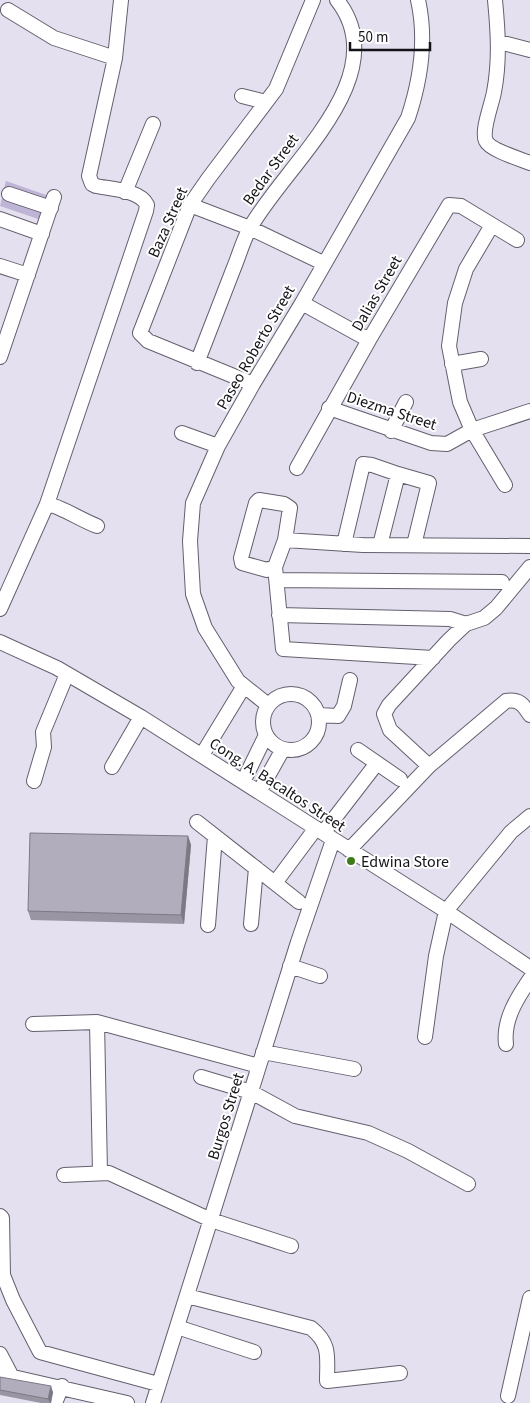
<svg xmlns="http://www.w3.org/2000/svg" width="530" height="1403" font-family="'Source Sans 3',sans-serif">
<rect width="100%" height="100%" fill="#e5e0f0"/>
<path fill="#beb4d5" d="M6,181L49,196L41,220L0,206Z"/>
<g fill="none" stroke-linecap="round" stroke-linejoin="round">
<g stroke="#645f6d" stroke-width="16">
<path id="minor" d="M495,0C498,31 500,61 494,92C492,104 481,131 486,141C490,150 520,159 530,163
M8,10L54,38L115,58
M499,42L530,50
M242,96L266,102
M125,192L153,124
M9,194L51,208
M190,205L250,228L323,263
M0,219L42,234
M492,225L466,269L455,303L449,346L460,402L472,430L505,485
M0,266L28,275
M302,303L369,340
M0,357L54,197
M197,363C209,332 221,301 233,270C239,256 243,240 250,228C285,165 397,76 337,0
M452,364L481,359
M253,384L148,341L140,333L190,205L208,179L276,89L313,0
M329,408L431,443L447,444L472,430L530,411
M391,431L406,402
M182,433L218,446
M297,468L369,340L449,205L461,206L517,240
M47,504C58,505 83,521 97,526
M285,540L363,545L530,546
M344,544L363,464L372,465L398,474
M380,545L398,474L429,483L414,545
M275,567L267,570L242,563L241,558L256,503L259,500L284,504L290,508L285,540L275,567L283,649L433,658
M277,580L502,582
M0,609L47,504L146,211L147,205C140,190 110,189 96,186L92,184L89,176L115,58L121,0
M279,615L450,619L466,624
M0,642L57,668L141,717L446,911L530,968
M263 722a28 28 0 1 1 56 0a28 28 0 1 1-56 0Z
M268,705L238,681L205,628L193,594L190,541L193,503L218,446L253,384L302,303L408,118C421,79 427,40 418,0
M318,715L338,716L344,706L350,680
M358,750L400,779
M202,755L244,686
M429,766L390,730L384,714L389,705L449,640L466,624L484,618L496,608L530,567
M112,767L141,717
M34,781L44,747L43,732L67,674
M243,782L266,735
M259,792L283,749
M197,822L299,902
M323,833L377,763
M349,850L429,766L506,701C519,699 523,704 530,715
M275,883L316,828
M251,924L256,868
M208,925L215,836
M290,966L320,976
M97,1022L100,1173
M33,1024L97,1022L259,1066
M425,1037L436,956L446,911L511,832L530,816
M506,1044C503,1020 517,998 530,979
M263,1052L354,1069
M201,1077L251,1092L295,1116L368,1133L408,1151L468,1184
M64,1175L109,1173L211,1220L291,1246
M0,1216L2,1218L3,1275L13,1300L40,1352L158,1384
M187,1296L311,1328C331,1344 327,1357 327,1381L400,1373
M177,1327L254,1352
M0,1354L11,1375
M0,1374L127,1403
M508,1396L530,1298
M55,1403L62,1386
M153,1403L298,942L333,840"/>
</g>
<use href="#minor" stroke="#fff" stroke-width="14"/>
</g>
<path fill="#9995a2" d="M188,836L191,845L184,924L31,920L28,911Z
M0,1377L53,1392L51,1403H41L0,1395Z"/>
<path fill="#7d7984" d="M188,836L191,845L184,924L181,915Z
M51,1386L53,1392L51,1403H50L48,1399Z"/>
<path fill="#b2adbc" stroke="#7d7984" d="M30,833L188,836L181,915L28,911Z
M0,1377L51,1386L48,1399L0,1390Z"/>
<circle fill="#3d7c19" stroke="#fff" stroke-width="2" cx="351" cy="861" r="5"/>
<g text-anchor="middle" stroke-width="4" stroke-linejoin="round" paint-order="stroke">
<g font-size="16" fill="#141318" stroke="#fff">
<text transform="translate(270 169) rotate(-54)" y="6">Bedar Street</text>
<text transform="translate(167 222) rotate(-66)" y="6">Baza Street</text>
<text transform="translate(376 293) rotate(-60)" y="6">Dalias Street</text>
<text transform="translate(255 347) rotate(-60)" y="6">Paseo Roberto Street</text>
<text transform="translate(392 410) rotate(18)" y="6">Diezma Street</text>
<text transform="translate(278 784) rotate(33)" y="6">Cong. A. Bacaltos Street</text>
<text transform="translate(225 1116) rotate(-73)" y="6">Burgos Street</text>
</g>
<g font-size="16" fill="#141318" stroke="#fff" text-anchor="start">
<text x="361" y="867">Edwina Store</text>
</g>
</g>
<path d="M350 42v8h80v-8" fill="none" stroke="#141318" stroke-width="2.5"/>
<text x="358" y="42" font-size="15" fill="#141318" stroke="#ffffff" stroke-width="4" paint-order="stroke">50 m</text>
</svg>
